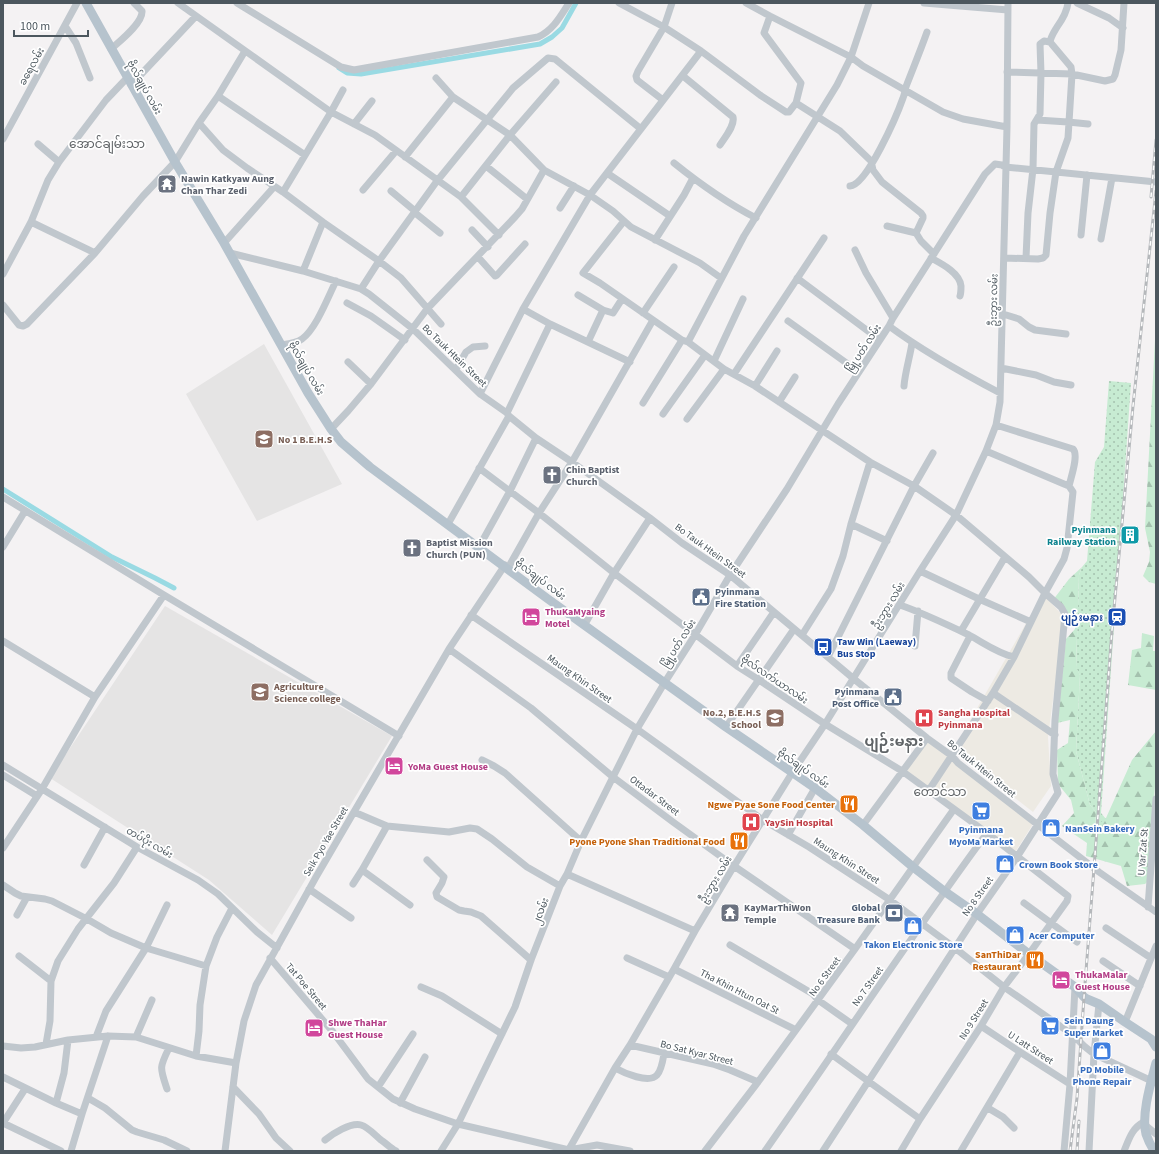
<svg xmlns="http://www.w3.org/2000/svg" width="1159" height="1154" font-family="'Source Sans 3','Noto Sans Myanmar',sans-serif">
<defs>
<pattern id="grass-dots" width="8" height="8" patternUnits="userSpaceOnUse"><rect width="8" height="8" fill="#c7ebd2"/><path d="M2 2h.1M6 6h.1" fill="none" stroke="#a4c1ae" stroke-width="1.8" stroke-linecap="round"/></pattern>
<pattern id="forest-firs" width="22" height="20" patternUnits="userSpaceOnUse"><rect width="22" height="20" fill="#c7ebd2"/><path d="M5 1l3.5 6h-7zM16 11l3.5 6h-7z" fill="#a4c1ae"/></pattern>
</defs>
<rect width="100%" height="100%" fill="#f4f2f3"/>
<path fill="#edeae3" d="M1043,594L1064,617L1048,737L1051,786L1033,812L953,750Z
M927,738L1033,824L1014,854L902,771Z"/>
<path fill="#e5e4e4" d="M264,344L342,484L257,521L186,394Z
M165,606L392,736L272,935L209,880L50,778Z"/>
<path fill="url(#grass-dots)" d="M1109,381L1131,383L1101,813L1106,819L1095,828L1096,812L1090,805L1076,751L1080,675L1076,668L1079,575L1082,567L1087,561L1095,462L1104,447Z"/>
<path fill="url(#forest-firs)" d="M1156,321V584L1149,582L1143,576L1149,562L1150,552L1145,528Z
M1082,567L1079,575L1076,667L1080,675L1076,751L1090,805L1096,812L1095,827L1106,818L1132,760L1156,731V783L1155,786L1148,881L1145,884L1127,886L1121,866L1086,856L1087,843L1062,826L1074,813L1071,800L1058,784L1057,750L1068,743L1070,720L1057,723L1066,639L1075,629V622L1064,617L1053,600L1069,579Z
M1142,633L1154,636L1153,651H1156V690L1128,685L1132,650L1141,648Z"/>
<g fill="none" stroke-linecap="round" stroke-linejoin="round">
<path stroke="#99dae3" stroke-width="5" d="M339,68L347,73L361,74L540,44L552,37L562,28L576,3
M3,489L112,557L155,578L174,588"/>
<path stroke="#c0c7cd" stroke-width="7" d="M178,3L331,112L343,90
M237,3L341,67L354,70L538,37C553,30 560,17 569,3
M619,3L664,27L701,51L760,95L786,112H789L796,103
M746,3L770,16L851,57L863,66L943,112L963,119L1007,127
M869,3L851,57L837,85L744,236L688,342L724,369L755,386L870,462L914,486L956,515L1029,577L1045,593L1014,657L993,693L929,790
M924,3L1008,10
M1068,3C1067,11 1062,20 1057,27C1054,32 1051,36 1050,42L1071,67L1072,74L1105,81L1113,79L1115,75L1121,50L1124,3
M1077,3L1109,18L1123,28
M770,16L764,33L801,83L796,103L840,131L871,161L873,170L882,182L921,213L923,216V218L916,233L921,241L934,254
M65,26L76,43L90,78
M111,49C120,41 143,23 142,11L134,3
M683,76L733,117C735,126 725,137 720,145
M436,78L453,97L510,135L544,170L590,195L613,211L631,227L700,263L721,278
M131,85L196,16
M218,96L245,51
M663,100L637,80L636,76L638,71L664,27L672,3
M1037,120L1068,122L1088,124
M199,123L223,150L247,168L283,192L323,222L379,261L401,278L441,324
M354,124L372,101
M3,139L77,3
M38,144L59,162
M405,157L453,97
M674,163C700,184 727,203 756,218
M486,166L527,199
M607,173L670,216
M850,186C867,185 897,115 903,98C905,94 905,88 907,84C914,66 921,49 927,32
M363,190L396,151
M391,191L415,211
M283,192L331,112L375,135L461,197L499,235
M461,197L510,135L556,82
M560,208L574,186
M414,212L440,233
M624,221L583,273L600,283L682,340L688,342
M31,222L95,253
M887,226L916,233
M472,230L488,247
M1081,235L1087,175
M1101,239L1112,178
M655,240L684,195L693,178
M224,243L274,187
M855,250L866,273L893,318
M230,253L303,271L361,289L369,294L413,329L480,394L507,413L509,416L536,438L572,462L650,518L682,543L730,575L854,679L927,738L952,756L958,763L1099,872L1156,912
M478,257L495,276L497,275L525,244
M931,258C942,264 960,273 961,286C961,290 961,293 960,296
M1004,258L1038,259L1043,258L1046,255L1050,213L1056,172L1068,138L1072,74L1007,72
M1026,258L1028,213L1033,169L1034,124L1040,114L1041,73L1040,44L1044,41L1050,42
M303,271L323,222
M3,274L31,222L48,180L59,162L106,100L127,78
M797,278L880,340
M361,289L379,261L437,181L513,88L548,58L555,59L641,129
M578,295L603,310L613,313L622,299
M347,303L371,316L405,340
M3,305L19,325L23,326L27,324L95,253L143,196L175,162L199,123L218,96L305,155
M523,309L550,324L630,362
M643,313L674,267
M1003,314L1019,319L1029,327L1035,330L1066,334
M788,321L859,372
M889,326C924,352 962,373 1000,393
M588,342L603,310
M281,345C288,344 297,343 302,339C316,329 328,297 336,281
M714,361L743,299
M348,362L371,384
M1001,368L1036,375L1054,382L1071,385
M456,369L466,352L473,347L485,346
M734,374L824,238
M755,386L777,351
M904,386C905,372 910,357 912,343
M480,394L494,366L523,309L590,195L701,51
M779,402L795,377
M643,403L682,340
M507,413L550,324
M663,414L705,355
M687,419L724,369
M996,425L1073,449C1079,455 1071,477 1069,486
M331,429L348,411L371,384L427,309L515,217L522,209L544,170
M479,468L539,513L614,573L737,666L759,680L825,724L902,771L987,833L1068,896L1067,901L1029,954L1004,987L981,1026L920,1119L901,1151
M3,497L164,595L399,736
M448,524L509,416
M851,524L887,541
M3,547L25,511
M479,547L510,491L536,438
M508,568L539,513L572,462L653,320
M920,571L979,599L1031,622
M900,605C923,613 946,624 969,635C984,643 997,653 1014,657
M471,615L637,729L763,820L809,847L890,900L955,948L1004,987L1073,1035L1084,1046L1094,1054L1156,1083
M585,624L614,573L650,518
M961,631L1005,557
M802,635L831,589L843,556L851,524L870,462
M970,636L951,673V678L972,692L988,701
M3,641L95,697
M915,646L918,611
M449,649L531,708L613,777L673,822L734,866L855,949
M828,657L914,486L933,453
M737,666L774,612
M993,693L1055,735
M726,727L794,629
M482,760L494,766L505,773L581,841
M3,765L137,847L198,880L218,894L257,932L277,948
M3,775L37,796
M354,812L387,826L449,832L470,828L477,829L492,839L527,867L560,886
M863,825L927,738
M387,826L362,870L410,905
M788,835L815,788
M3,848L42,789L95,697L164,595
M427,860L444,877L442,883L436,893L437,897L459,910L464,911L471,912L481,916L531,960
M84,865L105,827
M567,874L695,931
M353,884L362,870
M3,885L15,893L21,896L45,899L52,901L87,919L111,933L146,948L167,905
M309,889L351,918
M1024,903L1077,942
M1148,907L1156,799
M17,915L27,897
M1106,928L1151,958
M730,945L813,994L818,1000L852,1024
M19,956L51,981
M270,958L333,1032L368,1079L393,1099L415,1109L458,1124L569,1150L597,1145L630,1151
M627,958L669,977
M1103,961L1140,986
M674,969L796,1030
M421,987L442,996L502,1034
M1125,1022L1156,946
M981,1026L1020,1052L1070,1084
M96,1037L106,1011L146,948L206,966
M136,1037L152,1000
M46,1044L50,1021L51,981L58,961L78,929L114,883L137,847
M630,1045L713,1064L730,1070L758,1082
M3,1046L21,1048L35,1047L68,1040L108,1036L136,1037L196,1056L236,1063
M831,1054L920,1119
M196,1056L199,1031L200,1005L206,966L217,937L232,908
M615,1068C624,1073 649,1084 657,1075C661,1071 663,1060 664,1054
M3,1077L56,1103L82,1114L71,1151
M233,1087L259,1114L276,1138L290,1151
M378,1087L413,1034
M25,1089L3,1123L61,1151
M167,1089C160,1068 159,1068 169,1048
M88,1098L105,1108L132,1130L137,1132L164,1140L187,1151
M56,1103L64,1073L68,1040
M400,1103L425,1057
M988,1108L1003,1117L1014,1128
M82,1114L108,1036
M1145,1125L1156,1134
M325,1140C332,1134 351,1122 361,1125C368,1127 375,1135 381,1140C386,1143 390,1148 396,1151
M225,1151L236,1063L244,1021L256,985L316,877L449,649L505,565
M441,1151L458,1124L515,1007L531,960L560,886L567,874L581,841L637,729L665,682L695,635L730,575L787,489L838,404L889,326L893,318L985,174L995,164L1002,165L1005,167L1156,182
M568,1151L615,1068L630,1045L674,969L695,931L734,866L792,773L825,724L920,571L956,515L986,451L996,425L1000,402L1007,127L1008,3
M705,1151L758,1082L855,949L954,809
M765,1151C839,1046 910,937 987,833
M823,1151L977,914L1017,857L1058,793L1053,774L1055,720L1065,614L1061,607L1045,593L1064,559L1067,548L1073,492L1069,486L1064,484L986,451
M961,1151L1020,1052
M1064,1151L1070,1084L1075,987
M1089,1151L1094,1054L1099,1004
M1124,1151C1129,1139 1132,1128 1144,1122"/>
<path stroke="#b6c3cd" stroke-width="9" d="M86,3L175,162L224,243L308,393L331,429L341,442L370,467L548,599L726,727L815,788L863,825L913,867L944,891L977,914L1029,954L1075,987L1084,997L1087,999L1099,1004L1125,1022L1151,1039L1156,1047
M1154,1151C1151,1146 1148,1140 1146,1134C1141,1115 1151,1082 1156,1063"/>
<g stroke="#b5b8bb" stroke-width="3">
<path id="rail" d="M1151,197L1156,140
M1070,1151L1077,1098L1084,997L1094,868L1112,630L1133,406L1156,191
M1077,1151L1079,1121"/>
</g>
<use href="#rail" stroke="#fff" stroke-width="1.5" stroke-dasharray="4.5" stroke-linecap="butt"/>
</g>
<defs>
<g id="temple-square" transform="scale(1)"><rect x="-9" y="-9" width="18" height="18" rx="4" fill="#6b7280" stroke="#fff"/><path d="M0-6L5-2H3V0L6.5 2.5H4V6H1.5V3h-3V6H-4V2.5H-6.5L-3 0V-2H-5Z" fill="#fff"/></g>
<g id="school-square" transform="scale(1)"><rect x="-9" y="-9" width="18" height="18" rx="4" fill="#8d6e63" stroke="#fff"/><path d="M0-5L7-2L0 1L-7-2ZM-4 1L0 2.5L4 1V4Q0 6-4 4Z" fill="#fff"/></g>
<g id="church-square" transform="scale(1)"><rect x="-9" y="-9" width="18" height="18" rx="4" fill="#6b7280" stroke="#fff"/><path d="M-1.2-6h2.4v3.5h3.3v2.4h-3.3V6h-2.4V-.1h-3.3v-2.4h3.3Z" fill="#fff"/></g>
<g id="building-square" transform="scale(1)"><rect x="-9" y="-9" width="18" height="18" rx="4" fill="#0f9aa8" stroke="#fff"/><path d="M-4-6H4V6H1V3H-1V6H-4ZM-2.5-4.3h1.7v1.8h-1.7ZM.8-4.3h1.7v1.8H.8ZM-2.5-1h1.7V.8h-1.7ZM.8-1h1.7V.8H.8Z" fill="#fff"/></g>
<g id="civic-square" transform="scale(1)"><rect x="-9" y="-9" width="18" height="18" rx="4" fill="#5c6f8a" stroke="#fff"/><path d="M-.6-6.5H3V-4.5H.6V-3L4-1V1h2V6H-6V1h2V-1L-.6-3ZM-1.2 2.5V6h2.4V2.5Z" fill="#fff"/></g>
<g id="hotel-square" transform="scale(1)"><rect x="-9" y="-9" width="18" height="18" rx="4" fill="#d1479c" stroke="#fff"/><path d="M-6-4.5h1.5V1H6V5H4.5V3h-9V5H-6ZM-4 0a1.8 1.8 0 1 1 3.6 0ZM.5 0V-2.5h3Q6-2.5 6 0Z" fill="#fff"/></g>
<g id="station-square" transform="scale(1)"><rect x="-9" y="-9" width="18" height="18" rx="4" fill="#1a4fb4" stroke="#fff"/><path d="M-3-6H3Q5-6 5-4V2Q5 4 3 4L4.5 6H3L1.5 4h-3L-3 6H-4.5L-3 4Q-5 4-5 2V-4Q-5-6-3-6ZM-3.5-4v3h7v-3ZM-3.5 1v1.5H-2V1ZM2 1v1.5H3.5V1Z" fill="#fff"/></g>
<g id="bus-square" transform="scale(1)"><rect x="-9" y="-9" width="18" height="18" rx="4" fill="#1a4fb4" stroke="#fff"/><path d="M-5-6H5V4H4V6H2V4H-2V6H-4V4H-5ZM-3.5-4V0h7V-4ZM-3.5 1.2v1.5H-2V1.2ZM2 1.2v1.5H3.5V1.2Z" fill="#fff"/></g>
<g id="university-square" transform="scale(1)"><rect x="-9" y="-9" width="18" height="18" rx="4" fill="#8d6e63" stroke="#fff"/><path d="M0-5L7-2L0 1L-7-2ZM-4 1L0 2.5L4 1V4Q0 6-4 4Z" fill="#fff"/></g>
<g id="hospital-square" transform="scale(1)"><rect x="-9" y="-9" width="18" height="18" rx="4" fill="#e0444e" stroke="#fff"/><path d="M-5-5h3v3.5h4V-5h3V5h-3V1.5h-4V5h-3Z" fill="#fff"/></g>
<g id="restaurant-square" transform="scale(1)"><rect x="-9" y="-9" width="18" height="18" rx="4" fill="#e8710a" stroke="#fff"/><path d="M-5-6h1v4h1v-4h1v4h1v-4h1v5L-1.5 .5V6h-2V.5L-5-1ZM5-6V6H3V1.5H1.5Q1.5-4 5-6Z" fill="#fff"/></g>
<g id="supermarket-square" transform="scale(1)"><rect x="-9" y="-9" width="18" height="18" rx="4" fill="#3f7fe0" stroke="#fff"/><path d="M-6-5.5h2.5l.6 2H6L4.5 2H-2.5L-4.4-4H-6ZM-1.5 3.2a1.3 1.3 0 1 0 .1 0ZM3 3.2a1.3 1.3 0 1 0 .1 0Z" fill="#fff"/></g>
<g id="shop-square" transform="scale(1)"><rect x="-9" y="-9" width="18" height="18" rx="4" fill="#3f7fe0" stroke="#fff"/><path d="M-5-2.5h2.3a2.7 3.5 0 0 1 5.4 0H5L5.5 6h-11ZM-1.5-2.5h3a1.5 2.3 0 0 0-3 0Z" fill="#fff"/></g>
<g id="bank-square" transform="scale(1)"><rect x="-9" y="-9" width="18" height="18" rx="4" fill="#5c6f8a" stroke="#fff"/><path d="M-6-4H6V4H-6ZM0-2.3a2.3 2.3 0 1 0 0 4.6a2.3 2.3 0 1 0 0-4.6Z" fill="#fff"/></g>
</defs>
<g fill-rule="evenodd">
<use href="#temple-square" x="167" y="184"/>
<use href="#school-square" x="264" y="439"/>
<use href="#church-square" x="552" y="475"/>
<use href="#building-square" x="1130" y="535"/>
<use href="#church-square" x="412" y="548"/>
<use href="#civic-square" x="701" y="597"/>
<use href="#hotel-square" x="531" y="617"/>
<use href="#station-square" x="1117" y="617"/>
<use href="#bus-square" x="823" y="647"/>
<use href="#university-square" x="260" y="692"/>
<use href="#civic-square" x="893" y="697"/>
<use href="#school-square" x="775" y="718"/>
<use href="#hospital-square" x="924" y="718"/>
<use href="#hotel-square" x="394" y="766"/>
<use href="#restaurant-square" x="849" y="804"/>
<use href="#supermarket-square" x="981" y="811"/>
<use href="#hospital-square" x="751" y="822"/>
<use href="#shop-square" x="1051" y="828"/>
<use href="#restaurant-square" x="739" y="841"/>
<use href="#shop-square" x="1005" y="864"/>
<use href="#temple-square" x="730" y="913"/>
<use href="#bank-square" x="894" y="913"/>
<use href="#shop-square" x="913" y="926"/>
<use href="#shop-square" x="1015" y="935"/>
<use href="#restaurant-square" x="1035" y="960"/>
<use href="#hotel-square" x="1061" y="980"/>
<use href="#supermarket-square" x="1050" y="1026"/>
<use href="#hotel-square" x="314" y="1028"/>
<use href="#shop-square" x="1102" y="1051"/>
</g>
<g text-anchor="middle" stroke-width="3.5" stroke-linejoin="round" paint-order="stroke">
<g font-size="10" fill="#4c575e" stroke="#fff">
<text transform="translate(31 66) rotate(-61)" y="4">ခရေလမ်း</text>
<text transform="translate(145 87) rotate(61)" y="4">ဗိုလ်ချုပ် လမ်း</text>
<text transform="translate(993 300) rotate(-89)" y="4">ဦးဘွား လမ်း</text>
<text transform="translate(863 348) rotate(-57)" y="4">မြို့ပတ် လမ်း</text>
<text transform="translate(455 355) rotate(44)" y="4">Bo Tauk Htein Street</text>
<text transform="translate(307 368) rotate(60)" y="4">ဗိုလ်ချုပ် လမ်း</text>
<text transform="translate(711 550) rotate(36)" y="4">Bo Tauk Htein Street</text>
<text transform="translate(541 579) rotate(37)" y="4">ဗိုလ်ချုပ် လမ်း</text>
<text transform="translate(888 605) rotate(-59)" y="4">ဦးဘွား လမ်း</text>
<text transform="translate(678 643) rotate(-58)" y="4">မြို့ပတ် လမ်း</text>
<text transform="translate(580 678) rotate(35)" y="4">Maung Khin Street</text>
<text transform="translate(775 679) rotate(34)" y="4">ဗိုလ်လက်ယာလမ်း</text>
<text transform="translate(804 768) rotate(35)" y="4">ဗိုလ်ချုပ် လမ်း</text>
<text transform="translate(982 768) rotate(39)" y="4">Bo Tauk Htein Street</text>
<text transform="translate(655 795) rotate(37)" y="4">Ottadar Street</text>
<text transform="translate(325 841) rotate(-60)" y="4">Seik Pyo Yae Street</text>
<text transform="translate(150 842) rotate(30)" y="4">တပ်ပိုး လမ်း</text>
<text transform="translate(1142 852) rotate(-86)" y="4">U Yar Zat St</text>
<text transform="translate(847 860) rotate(33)" y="4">Maung Khin Street</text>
<text transform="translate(715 879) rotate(-59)" y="4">ဦးဘွား လမ်း</text>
<text transform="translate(977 896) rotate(-55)" y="4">No 8 Street</text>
<text transform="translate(540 911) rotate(-69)" y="4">၂လမ်း</text>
<text transform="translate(824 976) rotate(-54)" y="4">No 6 Street</text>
<text transform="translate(307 986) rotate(50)" y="4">Tat Poe Street</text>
<text transform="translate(867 986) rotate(-55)" y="4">No 7 Street</text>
<text transform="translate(740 991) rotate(27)" y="4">Tha Khin Htun Oat St</text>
<text transform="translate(973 1019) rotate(-58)" y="4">No 9 Street</text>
<text transform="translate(1031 1047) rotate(33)" y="4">U Latt Street</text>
<text transform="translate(697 1052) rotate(14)" y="4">Bo Sat Kyar Street</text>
</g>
<g font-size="10" font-weight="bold" fill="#5b616d" stroke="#fff" text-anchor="start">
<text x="181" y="182">Nawin Katkyaw Aung<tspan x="181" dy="12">Chan Thar Zedi</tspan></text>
<text x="566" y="473">Chin Baptist<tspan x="566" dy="12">Church</tspan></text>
<text x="426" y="546">Baptist Mission<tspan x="426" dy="12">Church (PUN)</tspan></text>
<text x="744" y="911">KayMarThiWon<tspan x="744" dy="12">Temple</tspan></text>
</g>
<g font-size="10" font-weight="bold" fill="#785e54" stroke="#fff" text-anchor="start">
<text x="278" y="443">No 1 B.E.H.S</text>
<text x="274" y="690">Agriculture<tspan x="274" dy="12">Science college</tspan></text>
<text x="761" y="716" text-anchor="end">No.2, B.E.H.S<tspan x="761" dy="12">School</tspan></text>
</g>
<g font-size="10" font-weight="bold" fill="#0d838f" stroke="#fff" text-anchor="end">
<text x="1116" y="533">Pyinmana<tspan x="1116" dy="12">Railway Station</tspan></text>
</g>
<g font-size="10" font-weight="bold" fill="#4e5e75" stroke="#fff" text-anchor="end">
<text x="715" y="595" text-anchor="start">Pyinmana<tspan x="715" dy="12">Fire Station</tspan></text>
<text x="879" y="695">Pyinmana<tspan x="879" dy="12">Post Office</tspan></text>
<text x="880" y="911">Global<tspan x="880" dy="12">Treasure Bank</tspan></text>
</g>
<g font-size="10" font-weight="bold" fill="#b23c85" stroke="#fff" text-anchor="start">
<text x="545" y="615">ThuKaMyaing<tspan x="545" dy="12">Motel</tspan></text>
<text x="408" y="770">YoMa Guest House</text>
<text x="1075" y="978">ThukaMalar<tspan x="1075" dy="12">Guest House</tspan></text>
<text x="328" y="1026">Shwe ThaHar<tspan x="328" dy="12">Guest House</tspan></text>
</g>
<g font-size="10" font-weight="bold" fill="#164399" stroke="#fff" text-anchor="end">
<text x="1103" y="621">ပျဉ်းမနား</text>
<text x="837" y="645" text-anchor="start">Taw Win (Laeway)<tspan x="837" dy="12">Bus Stop</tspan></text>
</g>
<g font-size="10" font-weight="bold" fill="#be3a42" stroke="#fff" text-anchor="start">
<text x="938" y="716">Sangha Hospital<tspan x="938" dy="12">Pyinmana</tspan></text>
<text x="765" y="826">YaySin Hospital</text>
</g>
<g font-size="10" font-weight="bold" fill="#c56008" stroke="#fff" text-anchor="end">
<text x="835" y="808">Ngwe Pyae Sone Food Center</text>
<text x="725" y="845">Pyone Pyone Shan Traditional Food</text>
<text x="1021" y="958">SanThiDar<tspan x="1021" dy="12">Restaurant</tspan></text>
</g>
<g font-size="10" font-weight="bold" fill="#366cbe" stroke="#fff" text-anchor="start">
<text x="1065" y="832">NanSein Bakery</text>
<text x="981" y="833" text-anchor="middle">Pyinmana<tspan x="981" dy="12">MyoMa Market</tspan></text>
<text x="1019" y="868">Crown Book Store</text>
<text x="1029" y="939">Acer Computer</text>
<text x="913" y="948" text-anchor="middle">Takon Electronic Store</text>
<text x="1064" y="1024">Sein Daung<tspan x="1064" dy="12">Super Market</tspan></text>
<text x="1102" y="1073" text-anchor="middle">PD Mobile<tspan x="1102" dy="12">Phone Repair</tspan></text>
</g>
<g font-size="12" fill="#5f6366" stroke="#fff">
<text x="107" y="148">အောင်ချမ်းသာ</text>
<text x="940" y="796">တောင်သာ</text>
</g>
<g font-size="14" font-weight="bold" fill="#5f6366" stroke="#fff">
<text x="894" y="746">ပျဉ်းမနား</text>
</g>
</g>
<rect width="1159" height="1154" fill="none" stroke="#4c575e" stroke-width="8"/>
<path d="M14 30v6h74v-6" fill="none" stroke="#4c575e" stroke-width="2"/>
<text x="20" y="30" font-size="12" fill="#4c575e" stroke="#ffffff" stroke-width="3" paint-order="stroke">100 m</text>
</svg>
